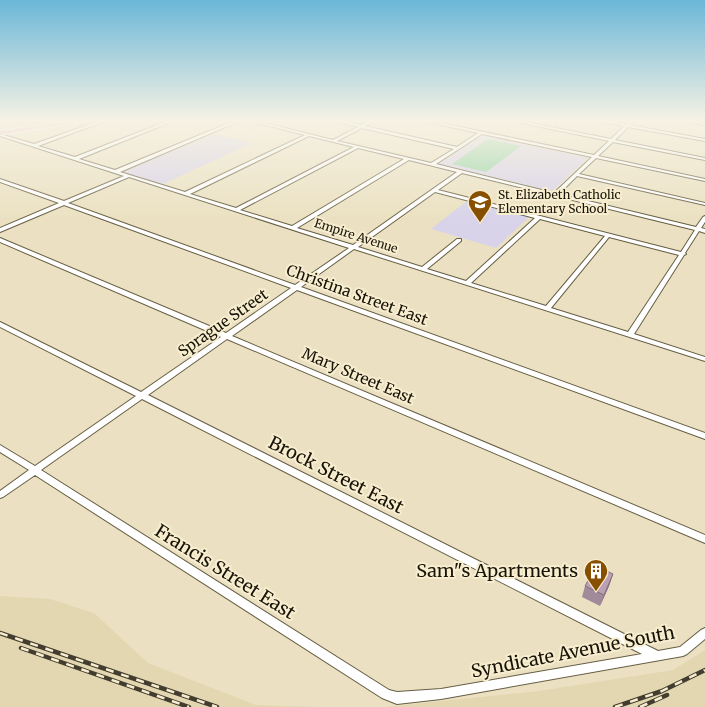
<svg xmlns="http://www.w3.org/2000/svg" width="705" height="707" font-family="Merriweather,serif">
<rect width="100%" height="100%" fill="#ebe1c2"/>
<path fill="#e3d7b1" d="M0,596L50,599L94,613L148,663L256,705L322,707H0Z
M705,650V707H384L539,691L673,670Z"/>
<path fill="#d8d3e9" d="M214,134L252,143L163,184L123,172Z
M482,135L588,158L552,191L439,164Z
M467,201L529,217L496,248L431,229Z"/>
<path fill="#95d4a7" d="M488,139L521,146L486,172L452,164Z"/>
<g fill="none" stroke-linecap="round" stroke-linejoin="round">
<g stroke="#665d43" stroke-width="2">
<path id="minor" d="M102,120H108L38,146L75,157L170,120H176L79,159L115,170L236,120H242L120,172L185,192L305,135L245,120H253L333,140L358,127L332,120H340L361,125L371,120H376L365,126L457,147L478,133L419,120H427L594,155L609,141L507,120H516L611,139L624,126L594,120H603L626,124L631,120H635L630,125L705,139V141L628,127L615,140L705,158V160L613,142L598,156L705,179V181L596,158L579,174L705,203V205L577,176L559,194L696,227L703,217L705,216V222L701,228L705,229V233L699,231L685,253L686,254L684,255L634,334L705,357V361L354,249L301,287L705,433V439L297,290L232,336L705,535V543L227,339L148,395L658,651L680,647L701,630L705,628V639L687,654L683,656L441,699L397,704L382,698L35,475L3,497L0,498V491L29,470L0,452V445L35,466L136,396L0,327V322L141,392L221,337L0,242V238L226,333L291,288L64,205L0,232V228L59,203L0,182V179L64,201L124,176L0,136V134L34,144ZM362,128L454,149L431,163L337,141ZM482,134L592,157L554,193L436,164ZM309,136L354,147L236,208L190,194ZM358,148L404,159L292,226L240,210ZM409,160L457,172L353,245L297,228ZM462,173L695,230L681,252L438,190ZM129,177L349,248L295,285L68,203ZM435,192L535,218L466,281L427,269L461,241V239H457L422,267L358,247ZM540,219L605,236L546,306L471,283ZM609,237L679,255L628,332L551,308ZM142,399L642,654L441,689L397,692L389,690L41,470Z
M682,120H691L705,123V125Z"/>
</g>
<g stroke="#fff" stroke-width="2">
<path id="major" d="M78,120H91L0,135V131Z"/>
</g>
<use href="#minor" fill="#fff" fill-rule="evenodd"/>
<use href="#major" fill="#f1b5c7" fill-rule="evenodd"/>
<g stroke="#423d2e" stroke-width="4.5">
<path id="rail" d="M0,633L217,707
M21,648L189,707
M615,707L662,691L705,670
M640,707L667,695"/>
</g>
<use href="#rail" stroke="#f8eecf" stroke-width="2.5" stroke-dasharray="8" stroke-linecap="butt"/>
</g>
<path fill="#a18a9a" d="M613,574L609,586L600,606L582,597L585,586Z"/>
<path fill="#83707d" d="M613,574L609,586L600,606L604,595Z"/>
<path fill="#bba0b3" stroke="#83707d" d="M596,566L613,574L604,595L585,586Z"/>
<linearGradient id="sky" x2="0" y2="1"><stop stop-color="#6bb7d8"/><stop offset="0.55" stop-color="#f6f2e4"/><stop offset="1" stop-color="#f6f2e4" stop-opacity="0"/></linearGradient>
<rect width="705" height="219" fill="url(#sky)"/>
<defs>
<g id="school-pin" transform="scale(1.25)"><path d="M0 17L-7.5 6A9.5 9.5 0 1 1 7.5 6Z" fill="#875000" stroke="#f8eecf"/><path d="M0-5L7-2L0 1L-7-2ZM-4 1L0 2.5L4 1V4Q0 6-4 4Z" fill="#fff"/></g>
<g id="building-pin" transform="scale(1.25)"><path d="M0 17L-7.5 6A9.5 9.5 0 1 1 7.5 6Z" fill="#875000" stroke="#f8eecf"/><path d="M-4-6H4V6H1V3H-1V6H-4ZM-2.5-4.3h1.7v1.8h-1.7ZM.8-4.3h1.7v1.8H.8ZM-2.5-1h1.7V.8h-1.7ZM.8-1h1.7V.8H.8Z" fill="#fff"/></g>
</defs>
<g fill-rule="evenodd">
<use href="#school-pin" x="480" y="202"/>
<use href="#building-pin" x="596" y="571"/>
</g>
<g text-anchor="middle" stroke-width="4" stroke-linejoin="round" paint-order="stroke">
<g font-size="12" fill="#171308" stroke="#f8eecf" text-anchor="start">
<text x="498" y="199">St. Elizabeth Catholic<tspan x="498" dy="14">Elementary School</tspan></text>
</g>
<g font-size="12" fill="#171308" stroke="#f8eecf">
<text transform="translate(356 236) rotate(18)" y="4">Empire Avenue</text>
</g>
<g font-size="15" fill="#171308" stroke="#f8eecf">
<text transform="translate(357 295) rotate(20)" y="5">Christina Street East</text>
<text transform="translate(223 323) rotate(-35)" y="5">Sprague Street</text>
<text transform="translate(358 376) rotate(23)" y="5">Mary Street East</text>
</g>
<g font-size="18" fill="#171308" stroke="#f8eecf">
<text transform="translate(336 475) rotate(27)" y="6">Brock Street East</text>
<text transform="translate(225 572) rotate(32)" y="6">Francis Street East</text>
<text transform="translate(573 652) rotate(-11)" y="6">Syndicate Avenue South</text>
</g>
<g font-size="18" fill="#171308" stroke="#f8eecf" text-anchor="end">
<text x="578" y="577">Sam"s Apartments</text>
</g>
</g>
</svg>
